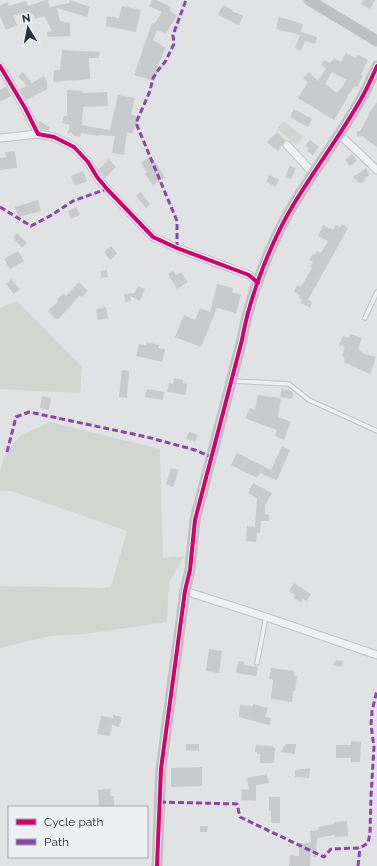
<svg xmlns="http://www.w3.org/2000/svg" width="377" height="866" font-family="Raleway,sans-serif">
<rect width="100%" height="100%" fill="#e0e2e4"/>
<path fill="#d1d7d0" d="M284,121L303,137L296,145L277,129Z
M17,301L82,367L80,393L0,389V308Z
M50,422L160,449L163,558L185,556L169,582L167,622L85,634L50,636L0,648V586L101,588L111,587L127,531L11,491H0V471L4,456L20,436Z"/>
<path fill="#c8cacc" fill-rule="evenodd" d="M46,0H48L50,7L69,3L70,0L90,7L87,17L57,8L60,21L70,23V36L48,37L47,32L52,31L44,16L35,19L34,14L13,15L17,25L6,30L0,16V6L7,2L9,6L26,1L28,6Z
M152,0H156L171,7L170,11L177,16L166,33L157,30L153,40L166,48L162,56L156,72H157L155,81L134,75L152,23L154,24L162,12L149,6Z
M364,0H375L370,9L361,4Z
M223,5L233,10L232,11L243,16L239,25L218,15Z
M122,6L141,10L136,32L106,26L107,16L119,18Z
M279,17L303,24L300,35L276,29Z
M301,32L317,37L315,44L305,41L301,51L295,48Z
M62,50L100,52L99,58H89L90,79L53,82L54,70H60Z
M346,53L356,58L358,55L368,60L361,74L363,76L357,87L355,86L347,96L348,97L334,120L298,98L308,82L303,78L309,72L318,81L326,68L321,65L324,60L330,63L334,58L341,62ZM332,72L347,80L337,93L325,84Z
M23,72L32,83L44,76L47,82V89L26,100L20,89L27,86L18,76Z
M6,86L11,96L0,102V90Z
M67,90L83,91V93L107,92L108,106L83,107L82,125L109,130V133L118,95L135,98L131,114L139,117L132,134L127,132L124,155L112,153L115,136L99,135V136L81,133L80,137L74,136L71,132L67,134L70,125L62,123L64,116H67Z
M377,102V147L362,136L357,137V132L360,131L369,115L368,114Z
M294,109L312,119L308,127L290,117Z
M40,121L50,128L48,131L41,129L38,123Z
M277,132L285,140L278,151L267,142Z
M310,140L319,147L313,155L307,151L309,149L305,146Z
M15,151L17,168L0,170V158L6,157L5,152Z
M352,154L357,161L350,166L345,160Z
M151,156L165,177L153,185L145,174L147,172L141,163Z
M109,159L116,167L105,178L98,170Z
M290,165L296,168L291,179L285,177Z
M366,168L370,175L364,179L365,180L361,183H359L353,177Z
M83,171L87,181L75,186L71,176Z
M270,175L279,180L275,187L266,181Z
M141,192L150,204L146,208L136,196Z
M38,200L41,211L18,217L15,207Z
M76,207L80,215L71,219L68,211Z
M342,224L348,228L308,300L312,302L310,308L301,303L302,300L299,298L300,295L294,292L297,285L301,287L312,268L310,267L313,262L309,260L313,254L315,255L317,251L321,253L328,241L318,236L323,225L333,230L336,225L340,227Z
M17,233L27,243L22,248L13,238Z
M111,246L117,254L110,260L104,252Z
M18,251L24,261L10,269L4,259Z
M107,270L108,277L102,278L100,271Z
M173,271L176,275L181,272L188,282L177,289L168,274Z
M11,279L20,289L14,294L6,284Z
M79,282L88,291L82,297L80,295L65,312L58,319H55L48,311L58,301L57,300L63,293L66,296Z
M217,284L233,288L232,292L241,295L236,313L217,308L201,347L175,337L184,315L195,320L200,308L210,312Z
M138,286L145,289L140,301L130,296L131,301L125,302L124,294L135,293Z
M106,307L108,318L98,320L96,309Z
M350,334L362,338L358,349L364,354L376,357L370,374L344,362L345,360L342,355L345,347L339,345L343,336L349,338Z
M146,342L159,345L158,348L165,349L162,362L136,356L139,344L146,345Z
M122,370L129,371L127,398L119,397Z
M174,378L183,380L182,383L187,384L186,395L167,392L169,383L173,384Z
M282,388L293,392L292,399L280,397Z
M147,389L164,392L163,400L145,397Z
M258,395L281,398L278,417L291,422L284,440L275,436L277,430L245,418L250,408L255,410Z
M42,396L51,398L49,410L40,408Z
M189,432L198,435L195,442L186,439Z
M282,446L290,450L277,480L260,473L257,478L231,465L237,453L271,470Z
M171,468L179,470L173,487L166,484Z
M253,483L272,493L265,505V514L269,515V521H261L260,533H257L256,542L246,541L247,526L255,527L257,498L248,493Z
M294,583L311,594L307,601L303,599L301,603L293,597L295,595L289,591Z
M209,649L222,651L219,673L206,671Z
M336,660L343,661L341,667L332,665Z
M238,661L244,662V665L258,667L256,676L236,673Z
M271,668L294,671V676H297L295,691H293L292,702L271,699L273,680L269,679Z
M253,704L268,708L265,717L271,718L269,725L239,717L240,705L253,706Z
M113,715L122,717L119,727L112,725L110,736L97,734L101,716L113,718Z
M351,741L361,742L360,762H351V758H336V745H351Z
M186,744H199V751L186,750Z
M286,744H296L295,754L281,752Z
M256,745L273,746V748H275L274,763H260V754H257V752H255Z
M202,767V786L171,787V768Z
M310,768L309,778L295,777V770Z
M267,774L269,783L256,785V801L241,800L242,789L249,790L247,778Z
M110,789V796H114V806L99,807L98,790Z
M269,797H280V823H271V811H269Z
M347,821L348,836L335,837V835L317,838L316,857H313V853H311L310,866H289L290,855L299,856V843H311L310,831L319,830L318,827L334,824V822Z
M200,826H208L207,832H200Z"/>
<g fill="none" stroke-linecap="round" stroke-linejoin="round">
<g stroke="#bec0c2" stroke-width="5.5">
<path id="lane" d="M365,318L377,292
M233,381L289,384L309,400L377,431
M257,663L266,617"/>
</g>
<g stroke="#bec0c2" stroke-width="9">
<path id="street" d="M0,66L25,108L38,134L54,137L74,147L88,162L97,177L107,189L153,237L177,248L249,275L258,283
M339,134L377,170
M0,138L38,134
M287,145L314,174
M185,591L266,617L377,655"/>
</g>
<use href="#lane" stroke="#eef0f1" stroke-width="3.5"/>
<use href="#street" stroke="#eef0f1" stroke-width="7"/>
<path stroke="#bec0c3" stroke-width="11" d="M309,0L377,41
M157,866L161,769L185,591L190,570L195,520L242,340C249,298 271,242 292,207C314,170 340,136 361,99C367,89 372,77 377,66"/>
<path stroke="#8e44ad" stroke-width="3" stroke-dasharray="6 3" stroke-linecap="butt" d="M0,207L31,226L50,216L73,201L107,189
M177,248V221L136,123L150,91L153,78L159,69L165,62L174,44L173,35L186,0
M7,452L16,417L29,412L147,437L195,450L211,457
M160,802L237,804L240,817L324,857L331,849L360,848L368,843L370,833L371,796L374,747L371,725L372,711L377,690
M358,866L360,848"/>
<g stroke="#edf0f3" stroke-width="6">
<path id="cycleway" d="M0,66L25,108L38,134L54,137L74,147L88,162L97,177L107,189L153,237L177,248L249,275L258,283
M157,866L161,769L185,591L190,570L195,520L242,340C249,298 271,242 292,207C314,170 340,136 361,99C367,89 372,77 377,66"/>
</g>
<use href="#cycleway" stroke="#d6006c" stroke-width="4"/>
</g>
<rect x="8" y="806" width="140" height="52" fill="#edf0f3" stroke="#9fa3a9"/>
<rect x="16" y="819" width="20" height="6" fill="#d6006c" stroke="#9fa3a9"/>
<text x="44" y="826" font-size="12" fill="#292f3a">Cycle path</text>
<rect x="16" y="839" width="20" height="6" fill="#8e44ad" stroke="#9fa3a9"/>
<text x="44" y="846" font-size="12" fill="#292f3a">Path</text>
<g transform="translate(28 28) rotate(350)" stroke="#edf0f3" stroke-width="3" paint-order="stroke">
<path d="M0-3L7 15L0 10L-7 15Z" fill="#292f3a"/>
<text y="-6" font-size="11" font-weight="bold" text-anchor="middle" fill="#292f3a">N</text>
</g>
</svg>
